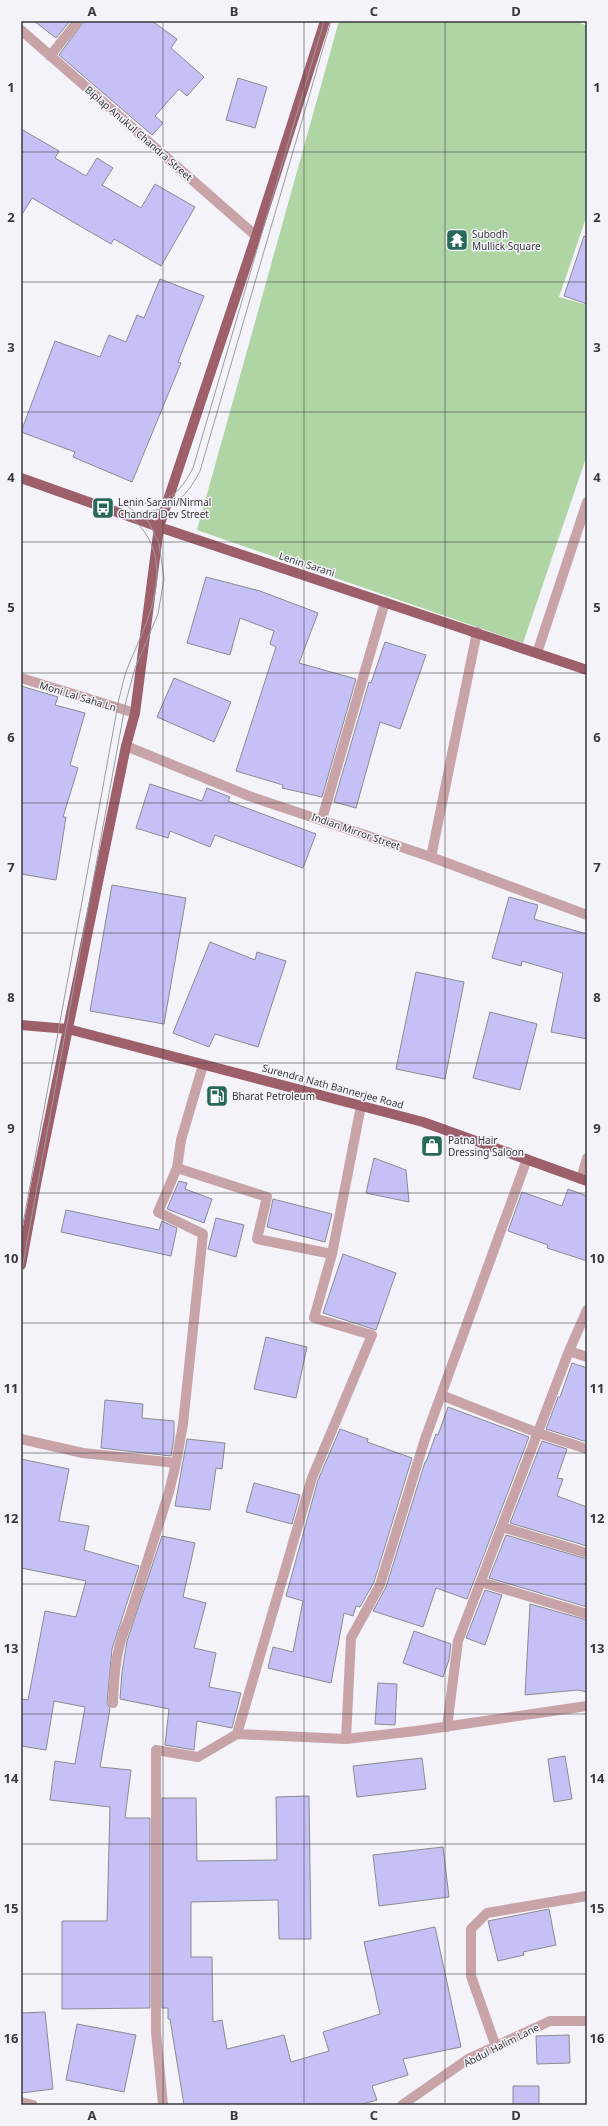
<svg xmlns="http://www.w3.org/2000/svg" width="608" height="2126" font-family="'Noto Sans',sans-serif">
<rect width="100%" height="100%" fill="#f4f3f9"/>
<path fill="#afd5a4" d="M339,21H576L587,26V215L559,297L587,305V455L523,643L197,530Z"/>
<path fill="#c5c0f6" stroke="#8c8b90" d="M34,21H70L56,38Z
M84,21H152L177,39L171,48L204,77L187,96L179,89L155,116L163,123L152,135L59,55Z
M238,78L267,87L255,128L226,120Z
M21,129L59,151L55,158L86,176L97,158L113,168L102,185L141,208L155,184L195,207L161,266L114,239L111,244L32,198L21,216Z
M584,236L587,237V304L564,296Z
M160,279L204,296L178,362L181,363L132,482L73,457L75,452L21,432L55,341L100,357L109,335L126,342L137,315L144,318Z
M206,577L260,591L318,613L299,663L356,679L322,797L282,788L283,785L236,771L276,647L270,644L274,631L240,618L230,655L187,643Z
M385,642L426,655L400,729L380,722L356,808L334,802L369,682L371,683Z
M174,678L231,702L214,742L157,717Z
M21,686L58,697L55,705L85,713L70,765L78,768L63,817H66L56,880L21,874Z
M150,784L202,801L207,788L230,797L228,801L316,834L303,868L215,835L210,847L170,831L168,838L136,828Z
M112,885L186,898L164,1024L90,1011Z
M509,897L538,905L534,919L587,934V1039L551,1032L563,973L522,961L521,966L492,958Z
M210,942L255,960L257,952L286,961L258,1047L215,1034L209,1047L173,1033Z
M416,972L464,982L445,1079L396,1069Z
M490,1012L537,1024L520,1090L473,1078Z
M374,1158L406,1170L409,1202L366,1193Z
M179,1181L187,1183L185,1189L212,1199L204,1223L167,1209Z
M568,1189L587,1196V1261L547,1248L548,1245L508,1231L522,1192L562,1206Z
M273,1199L332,1214L325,1242L267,1227Z
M66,1210L159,1230L162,1221L177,1228L171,1256L61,1232Z
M216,1218L244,1225L236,1257L208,1249Z
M343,1254L396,1273L376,1330L323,1313Z
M266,1337L307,1347L296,1398L254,1389Z
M572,1363L587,1368V1442L546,1429L558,1397H560Z
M105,1400L143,1404L142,1418L174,1421V1438L171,1456L101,1448Z
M448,1407L529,1437L467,1599L436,1588L423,1627L373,1611L386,1587L425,1462H426L436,1434L438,1435Z
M340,1429L368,1439L367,1442L412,1458L374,1582L360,1607L356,1606L353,1616L344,1613L331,1683L268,1668L273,1647L293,1652L303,1601L286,1596L318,1480Z
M187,1439L225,1443L222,1469L216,1468L210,1510L175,1506Z
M542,1441L567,1449L557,1478L563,1479L557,1496L587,1507V1546L510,1523Z
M21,1459L69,1469L59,1521L89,1526L84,1550L139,1566L112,1649L107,1703L110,1709L100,1767L131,1770L125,1818H150V2008L62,2009V1921H107L110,1807L50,1800L55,1761L75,1764L85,1707L54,1701L46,1750L21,1746V1699L28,1700L45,1611L76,1617L86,1581L21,1568Z
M254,1483L300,1495L292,1524L246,1512Z
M506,1535L587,1559V1607L489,1578Z
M162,1536L195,1543L183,1597L206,1603L194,1648L216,1653L209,1687L241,1693L232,1728L197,1721L194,1750L165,1745L169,1709L120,1699L122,1672L127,1641Z
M485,1590L502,1595L485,1645L466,1638Z
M530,1604L587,1620V1692L578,1690L525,1695Z
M414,1631L451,1644L449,1660L443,1677L403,1663Z
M378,1683L397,1684L395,1725L375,1724Z
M565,1756L572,1799L554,1802L548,1759Z
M422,1758L426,1789L357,1797L353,1766Z
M309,1796L311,1939H279L278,1900L191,1902V1957H212L213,2022L222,2020L227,2049L284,2035L291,2062L329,2051L323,2032L380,2014L364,1942L435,1927L461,2047L403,2059L408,2075L372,2086L377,2100L359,2105H184L170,2019H168V2008H162V1798H196L197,1861L277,1860L276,1797Z
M443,1847L449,1897L379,1906L373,1855Z
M549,1909L556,1945L523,1952L524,1955L498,1961L488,1921Z
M45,2012L53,2089L21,2093V2013Z
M77,2024L136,2035L124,2092L66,2080Z
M569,2035L570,2063L537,2064L536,2036Z
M513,2086H539V2105H513Z"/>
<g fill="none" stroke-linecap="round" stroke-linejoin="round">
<path stroke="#c8a4a9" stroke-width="10" d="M21,30L256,236
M50,56L78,21
M537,653L587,502
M21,678L135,713
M126,746L249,796L431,857L587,915
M322,819L385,602
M431,857L477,632
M177,1168L267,1197L257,1239L332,1254L314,1318L372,1335L312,1478L237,1734
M581,1179L587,1158
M332,1254L361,1106
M569,1351L587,1357
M441,1395L538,1433L587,1449
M21,1439L83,1453L176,1463
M502,1527L587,1553
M481,1582L587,1614
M113,1703C114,1674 116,1646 129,1619L169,1492L176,1463L183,1424L203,1234L158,1212L177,1168L181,1140L203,1065
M447,1727L458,1641L569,1351L587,1310
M346,1739L351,1638L380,1585L425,1439L527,1159
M496,2047L471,1976V1929L487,1913L587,1896
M21,2102L33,2105
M163,2105L156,2032V1750L198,1757L237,1734L346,1739L416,1731L587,1706
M402,2105L468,2059L550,2021H587"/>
<path stroke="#9d606b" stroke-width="10" d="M21,478L159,527L587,670
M21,1025L68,1029L423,1122L587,1181
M21,1265L37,1179L126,746L135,713L159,527L256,236L325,21"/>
<path stroke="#9c9ca0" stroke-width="1" d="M124,504C160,504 175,503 193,468L324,21
M136,512C170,512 185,500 200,471L331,21
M21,1235L119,699C122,688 124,675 129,664C147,622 176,567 139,525C134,520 127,516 122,512
M21,1275L126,701L135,668L158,614L164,579L159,543L148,521L124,504"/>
</g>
<path fill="none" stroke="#39393b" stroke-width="1" stroke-opacity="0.55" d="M163,21V2105M304,21V2105M445,21V2105M21,152H587M21,282H587M21,412H587M21,542H587M21,673H587M21,803H587M21,933H587M21,1063H587M21,1193H587M21,1323H587M21,1453H587M21,1584H587M21,1714H587M21,1844H587M21,1974H587"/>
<defs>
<g id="temple-square" transform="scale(1.15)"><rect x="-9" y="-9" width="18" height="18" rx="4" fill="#286856" stroke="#f4f3f9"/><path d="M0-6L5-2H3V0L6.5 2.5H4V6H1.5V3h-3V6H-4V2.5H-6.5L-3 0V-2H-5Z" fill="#fff"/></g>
<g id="bus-square" transform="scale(1.15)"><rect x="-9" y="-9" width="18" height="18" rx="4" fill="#286856" stroke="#f4f3f9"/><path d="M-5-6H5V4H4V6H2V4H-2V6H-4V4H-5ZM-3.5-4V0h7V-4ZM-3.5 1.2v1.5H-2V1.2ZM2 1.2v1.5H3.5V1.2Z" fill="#fff"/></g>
<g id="fuel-square" transform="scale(1.15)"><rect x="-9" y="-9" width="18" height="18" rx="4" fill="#286856" stroke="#f4f3f9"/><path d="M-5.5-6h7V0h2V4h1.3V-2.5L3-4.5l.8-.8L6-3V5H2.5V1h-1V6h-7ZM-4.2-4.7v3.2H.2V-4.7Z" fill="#fff"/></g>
<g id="shop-square" transform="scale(1.15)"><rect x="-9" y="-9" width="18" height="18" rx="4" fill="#286856" stroke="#f4f3f9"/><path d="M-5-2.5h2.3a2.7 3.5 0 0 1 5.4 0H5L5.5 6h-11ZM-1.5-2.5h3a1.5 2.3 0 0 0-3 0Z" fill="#fff"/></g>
</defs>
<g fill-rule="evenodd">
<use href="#temple-square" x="457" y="240"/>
<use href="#bus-square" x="103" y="508"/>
<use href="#fuel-square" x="217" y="1096"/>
<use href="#shop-square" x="432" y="1146"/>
</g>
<g text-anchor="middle" stroke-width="3" stroke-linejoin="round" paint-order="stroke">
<g font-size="10" fill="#39393b" stroke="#f4f3f9">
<text transform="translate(139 133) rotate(41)" y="4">Biplap Anukul Chandra Street</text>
<text transform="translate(307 564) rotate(18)" y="4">Lenin Sarani</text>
<text transform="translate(78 696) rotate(17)" y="4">Moni Lal Saha Ln</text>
<text transform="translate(356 831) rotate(19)" y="4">Indian Mirror Street</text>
<text transform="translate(333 1086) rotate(15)" y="4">Surendra Nath Bannerjee Road</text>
<text transform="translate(501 2045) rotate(-27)" y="4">Abdul Halim Lane</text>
</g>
<g font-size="10" fill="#39393b" stroke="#f4f3f9" text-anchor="start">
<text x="472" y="238">Subodh<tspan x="472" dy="12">Mullick Square</tspan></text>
<text x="118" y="506">Lenin Sarani/Nirmal<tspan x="118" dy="12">Chandra Dev Street</tspan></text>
<text x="232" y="1100">Bharat Petroleum</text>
<text x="448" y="1144">Patna Hair<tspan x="448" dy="12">Dressing Saloon</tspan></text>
</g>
</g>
<rect width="608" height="2126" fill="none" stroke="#f4f3f9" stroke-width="44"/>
<rect x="22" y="22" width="564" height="2082" fill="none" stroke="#39393b" stroke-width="1.5"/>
<g font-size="13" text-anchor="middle" font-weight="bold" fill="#39393b">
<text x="92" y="16">A</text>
<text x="234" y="16">B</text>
<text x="374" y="16">C</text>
<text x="516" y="16">D</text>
<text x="11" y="92">1</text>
<text x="597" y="92">1</text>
<text x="11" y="222">2</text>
<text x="597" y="222">2</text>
<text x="11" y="352">3</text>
<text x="597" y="352">3</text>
<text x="11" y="482">4</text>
<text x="597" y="482">4</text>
<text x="11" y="612">5</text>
<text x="597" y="612">5</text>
<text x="11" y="742">6</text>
<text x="597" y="742">6</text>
<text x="11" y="872">7</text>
<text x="597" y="872">7</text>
<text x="11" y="1002">8</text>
<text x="597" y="1002">8</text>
<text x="11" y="1133">9</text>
<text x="597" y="1133">9</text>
<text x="11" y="1263">10</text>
<text x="597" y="1263">10</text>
<text x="11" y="1393">11</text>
<text x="597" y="1393">11</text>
<text x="11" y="1523">12</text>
<text x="597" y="1523">12</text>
<text x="11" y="1653">13</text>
<text x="597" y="1653">13</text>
<text x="11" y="1783">14</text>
<text x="597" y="1783">14</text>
<text x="11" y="1913">15</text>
<text x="597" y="1913">15</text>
<text x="11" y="2043">16</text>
<text x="597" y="2043">16</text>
<text x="92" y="2120">A</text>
<text x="234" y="2120">B</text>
<text x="374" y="2120">C</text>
<text x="516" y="2120">D</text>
</g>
</svg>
